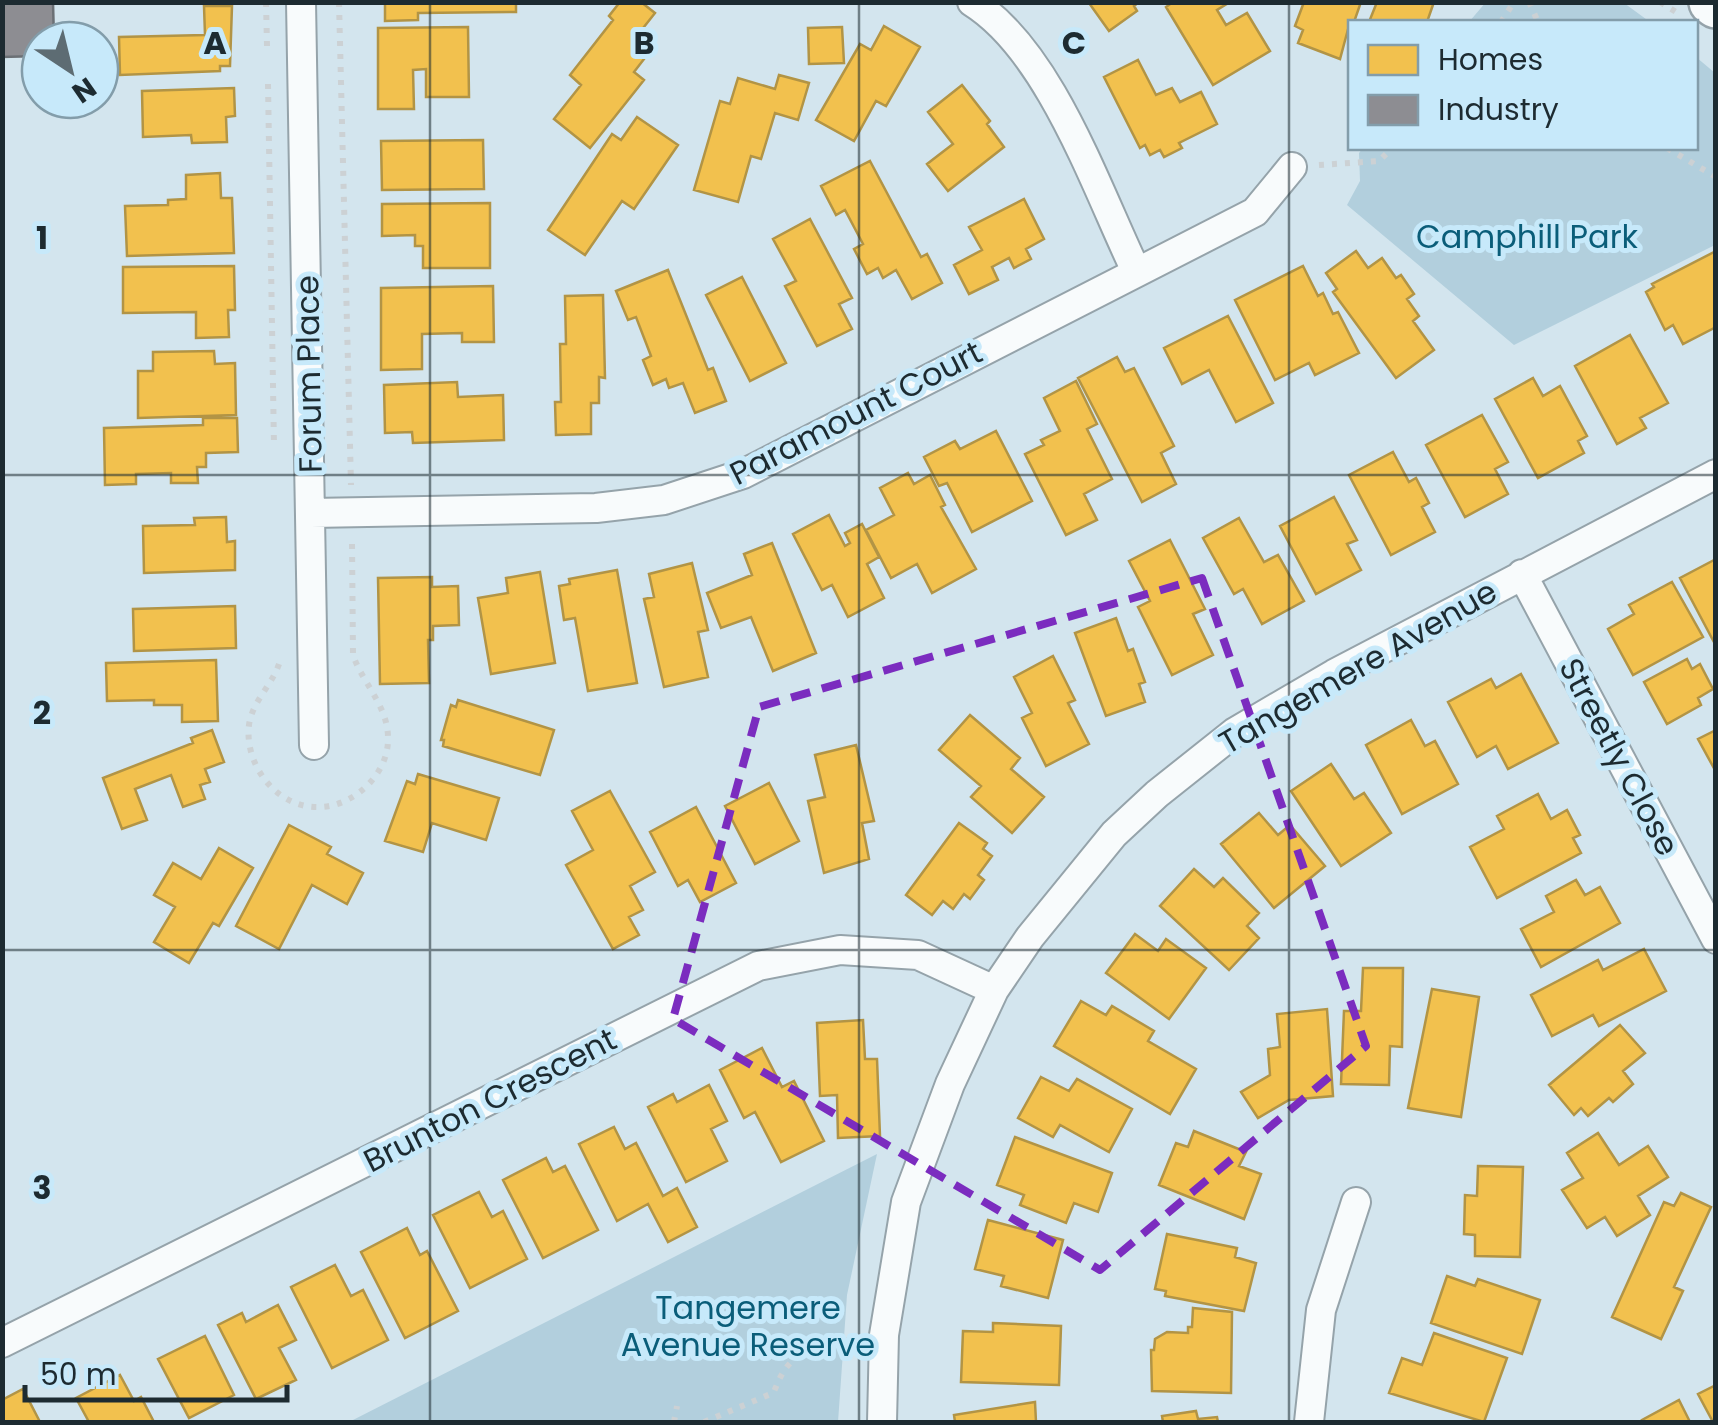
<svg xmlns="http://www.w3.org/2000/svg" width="1718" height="1425" font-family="Poppins,sans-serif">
<rect width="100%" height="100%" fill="#d3e5ee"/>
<path fill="#b2cfdd" d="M1486,2L1624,3L1650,22H1469Z
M1696,57L1715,73V245L1514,345L1347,205L1360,181L1359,153L1363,148H1696Z
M877,1154L847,1295L838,1422H349Z"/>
<path fill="#f2c14e" stroke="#b29445" stroke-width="2.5" d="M385,2H516V12L418,13V20L385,21Z
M620,2H641L655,13L636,37L651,50L634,72L644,80L590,148L554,119L581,85L570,75L613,20L609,16Z
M1139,2L1134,6L1137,11L1109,31L1089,3Z
M1173,2H1230L1217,10L1226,25L1247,13L1270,51L1213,85L1166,7Z
M1304,2H1361L1354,22H1350L1340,59L1298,43L1303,30L1295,26Z
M1377,2H1434L1427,22H1369Z
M204,6H232L230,66H220V71L120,75L119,37L205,35Z
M884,26L920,47L886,106L876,101L854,141L816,120L860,44L871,50Z
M468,27L469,97H426V69L413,70L414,109H378V28Z
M842,27L844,63L809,64L808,28Z
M1138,60L1156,95L1172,88L1180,102L1201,92L1217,124L1179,143L1182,148L1164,157L1160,150L1150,155L1145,145L1140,148L1104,77Z
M779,75L809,83L798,120L775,113L761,159L751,156L738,202L694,190L720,101L730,104L738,78L775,89Z
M962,85L990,121L987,124L1004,147L948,191L927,164L953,144L928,112Z
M234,88L235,116L226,117L227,142L192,143L191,135L143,137L142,91Z
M637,117L678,145L634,209L622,201L585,255L548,230L612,134L621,140Z
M483,140L484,189L382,190L381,141Z
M870,161L921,257L927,254L942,283L912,299L896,270L883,278L878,268L867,274L854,249L863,244L845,210L836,215L821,186Z
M220,173L221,198H232L234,253L127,256L125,206L168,205V200L186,199V175Z
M1024,199L1044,239L1026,249L1031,259L1014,268L1009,258L992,267L998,280L969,294L954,265L982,250L969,227Z
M490,203V268H423V246H415V235L382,236V204Z
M810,219L852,298L839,304L852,329L817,346L785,286L796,281L773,239Z
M1356,251L1368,268L1382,258L1396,278L1401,275L1414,294L1407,299L1419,316L1413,321L1434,350L1396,378L1333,292L1337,289L1326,273Z
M1716,251V327L1683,344L1673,325L1665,330L1646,292L1654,287L1652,284Z
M234,266L235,310H228L229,337L196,338V312L123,313V267Z
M1303,266L1318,296L1323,293L1333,314L1338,312L1359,353L1315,375L1309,363L1275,380L1235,300Z
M668,270L708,370L713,368L726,401L695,413L683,383L669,388L666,379L653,385L643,360L651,356L636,317L628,320L616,291Z
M742,277L786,363L750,381L706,295Z
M493,286L494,342H462V333L422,334V369L381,370V288Z
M603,295L605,378L599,377V403H591V434L556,435L555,402H561L560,344H566L565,296Z
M1228,316L1273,403L1236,422L1209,370L1182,384L1164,348Z
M1630,335L1668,403L1640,418L1646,428L1617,444L1575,366Z
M214,351L215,364L235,363L236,415L138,418V371H153V352Z
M1117,357L1125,372L1134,368L1174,446L1161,453L1176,484L1142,502L1078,378Z
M1533,378L1543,396L1560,386L1587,436L1578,441L1584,453L1538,478L1495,399Z
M1076,381L1097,424L1087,429L1112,479L1084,494L1097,520L1066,535L1025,454L1044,445L1041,440L1060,431L1044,398Z
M457,382L458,397L503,395L504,440L413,443L412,432L385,433L384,385Z
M1482,415L1508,462L1495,469L1508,494L1465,517L1426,445Z
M203,418H237L238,452L206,453V467H197L198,483H171V473L136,474V484L105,485L104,428L203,425Z
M996,431L1032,501L972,532L947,483L939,486L924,457L955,441L960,449Z
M1393,452L1409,482L1416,478L1429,503L1422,507L1435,532L1391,555L1349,475Z
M908,473L914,484L930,475L945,505L941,507L976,569L932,593L917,564L891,578L866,530L894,515L880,488Z
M1334,497L1357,540L1347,544L1361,570L1316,594L1280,526Z
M829,515L845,546L850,543L845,533L862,524L879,557L867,564L884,598L848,617L832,585L822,590L793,534Z
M226,517L227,542L235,541V570L144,573L143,526L195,525L194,518Z
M1239,518L1264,562L1278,555L1304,601L1262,624L1243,589L1234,594L1203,538Z
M1170,540L1205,609L1193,614L1213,655L1172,675L1138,607L1150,601L1129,561Z
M772,543L816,653L773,671L751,617L721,628L707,593L752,575L744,554Z
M1716,559V646L1680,578Z
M692,563L708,630L698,632L708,677L664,687L644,599L654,597L649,574Z
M617,570L637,683L588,691L575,618L564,620L559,586L570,584L569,579Z
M540,572L555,663L491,674L478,598L508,593L506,578Z
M432,577V587L458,586L459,625L433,626V640H428L429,683L380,684L378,578Z
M1672,582L1703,637L1633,675L1608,629L1634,614L1629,605Z
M235,606L236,648L134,651L133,609Z
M1116,618L1128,651L1133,649L1145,682L1139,684L1145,702L1106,716L1075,633Z
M1053,656L1075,700L1068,703L1089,744L1046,766L1022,718L1032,713L1014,677Z
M1687,659L1692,669L1700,664L1713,689L1698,698L1701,705L1667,724L1644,682Z
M216,660L218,721L182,722V705H154V700L107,701L106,663Z
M1521,674L1558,743L1508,769L1496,746L1477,757L1448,702L1491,679L1496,688Z
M458,700L554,730L540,775L443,746L444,740H441L451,705L456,707Z
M970,715L1020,758L1011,769L1044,797L1012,833L971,797L981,786L939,750Z
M1411,720L1425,746L1435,741L1458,784L1402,814L1366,745Z
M212,730L224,762L205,769L210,782L200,785L205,799L183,807L171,775L135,789L147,820L122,829L103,778L193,743L191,738Z
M1716,730V772L1698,739Z
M856,745L874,821L862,823L869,859L824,873L808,801L825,797L815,755Z
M1331,764L1354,799L1364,793L1391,833L1341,866L1291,791Z
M418,774L499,798L486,840L432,823L423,852L385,841L407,781L415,784Z
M769,783L799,841L755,864L725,806Z
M610,791L655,872L630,886L643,910L629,917L639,935L613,949L566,865L593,850L572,811Z
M1538,794L1551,819L1567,810L1580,835L1573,838L1581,853L1497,898L1470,847L1504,829L1497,816Z
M696,807L736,883L700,902L688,880L678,886L650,832Z
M1259,813L1278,835L1290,825L1325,866L1274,908L1221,844Z
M959,823L987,843L983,849L992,856L978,875L984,880L970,899L964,894L953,909L943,901L932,915L906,895Z
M289,825L331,847L327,854L363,873L347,904L312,885L279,949L236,926Z
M219,848L253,868L219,926L213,923L189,963L154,942L175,907L154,895L173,863L201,879Z
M1194,869L1214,887L1223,878L1259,913L1247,926L1259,938L1229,970L1160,906Z
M1576,880L1585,895L1600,887L1620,923L1541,967L1521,929L1554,912L1546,896Z
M1135,934L1158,951L1166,939L1206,968L1169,1019L1106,973Z
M1644,949L1666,991L1599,1026L1593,1015L1552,1036L1531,995L1598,960L1603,970Z
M1363,968H1403L1402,1047L1390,1046L1389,1085L1341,1084L1344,1011H1361Z
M1432,989L1479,997L1461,1117L1408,1108Z
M1081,1001L1106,1015L1112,1006L1154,1031L1148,1041L1196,1069L1170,1114L1054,1046Z
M1327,1009L1333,1096L1289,1100L1258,1118L1241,1092L1270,1075L1268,1049L1280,1047L1277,1014Z
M863,1020L865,1059H877L880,1136L838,1138L837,1095L820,1096L817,1023Z
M1620,1025L1645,1053L1623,1071L1633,1084L1613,1102L1609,1098L1588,1116L1581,1108L1574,1115L1549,1085Z
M762,1048L782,1087L794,1081L824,1141L781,1162L755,1112L744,1118L720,1070Z
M1041,1077L1069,1091L1077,1079L1132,1109L1109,1152L1060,1125L1053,1137L1018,1118Z
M709,1085L727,1121L711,1129L727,1161L686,1182L648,1107L673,1094L677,1102Z
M614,1127L625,1149L636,1143L663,1196L677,1188L697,1227L668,1242L648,1204L617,1221L579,1144Z
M1194,1131L1246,1152L1239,1166L1261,1174L1244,1219L1159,1185L1176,1143L1188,1147Z
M1598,1133L1619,1165L1648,1146L1668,1177L1638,1196L1650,1215L1617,1236L1605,1217L1587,1228L1562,1190L1583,1178L1567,1153Z
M1015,1137L1112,1173L1098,1212L1074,1203L1066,1223L1020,1205L1024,1195L997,1185Z
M546,1158L553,1172L565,1166L598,1230L543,1258L503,1180Z
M1478,1166L1523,1167L1520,1257L1475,1256V1235L1464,1234L1465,1195L1477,1196Z
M479,1192L492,1217L503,1211L527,1259L470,1288L433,1215Z
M1681,1193L1711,1207L1674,1287L1683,1291L1661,1339L1612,1317L1664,1202L1674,1206Z
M988,1220L1063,1240L1048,1298L1001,1286L1004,1276L975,1269Z
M407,1228L420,1255L427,1251L458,1311L405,1338L361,1252Z
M1167,1234L1237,1248L1235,1257L1256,1263L1244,1311L1165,1296L1166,1291L1155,1289Z
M335,1265L351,1296L363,1290L388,1340L332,1368L291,1287Z
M1447,1276L1475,1286L1478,1279L1540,1300L1522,1354L1431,1323Z
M278,1305L296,1340L279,1348L296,1380L256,1399L218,1325L242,1313L246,1322Z
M1193,1308L1232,1312L1231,1393L1152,1391L1151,1350H1154L1155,1339L1167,1332L1188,1333V1327H1192Z
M993,1323L1061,1326L1059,1385L961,1382L963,1331L993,1332Z
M1434,1333L1507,1358L1484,1422L1389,1393L1402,1358L1422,1365Z
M205,1336L234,1395L189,1418L158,1359Z
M120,1375L134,1401L141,1397L154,1422H89L76,1398Z
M1716,1385V1422H1713L1698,1394Z
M23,1389L40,1422H2V1400Z
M1679,1400L1690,1422H1643L1642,1420Z
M1035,1402L1036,1422H955L954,1415Z
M1196,1411L1198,1419L1217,1417L1218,1422H1163L1162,1416Z"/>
<path fill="#8d8d92" stroke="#6b7075" stroke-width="2.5" d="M2,2H53L54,40H40V56L2,57Z"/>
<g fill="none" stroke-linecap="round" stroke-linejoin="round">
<g stroke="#95a3aa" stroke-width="32">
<path id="minor" d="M301,2L314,745
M972,2C1050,51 1096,188 1136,271
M311,513L596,508L664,500L743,474L1255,212L1292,167
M1522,574L1716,939
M2,1343L758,966L840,950L918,955L994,990
M882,1422L884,1335L906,1202L950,1084L994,990L1030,937L1114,834L1157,794L1235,732L1334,674L1716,474
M1309,1422L1321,1310L1356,1202"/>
</g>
<g stroke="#95a3aa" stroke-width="50">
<path id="primary" d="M1712,2L1716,5"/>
</g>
<path stroke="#ccd1d4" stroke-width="6" stroke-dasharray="5 8" stroke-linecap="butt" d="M266,2L267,46
M339,2L351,485
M1529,2L1538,22
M1660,2L1676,12
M1501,22L1514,2
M268,84L274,446
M1667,148L1716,177
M1319,165L1379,161L1392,148
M279,664C272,685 252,702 249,725C244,765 277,809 320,807C355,806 389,773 388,738C388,706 363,684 353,655L352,543
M674,1422L677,1406
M704,1422L773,1393C777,1386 779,1378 784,1371C798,1348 833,1342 858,1339"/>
<use href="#minor" stroke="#f8fbfc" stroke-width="28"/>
<use href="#primary" stroke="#f8fbfc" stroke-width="45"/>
</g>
<path fill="none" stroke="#7b2cbf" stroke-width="8" stroke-dasharray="20 12" stroke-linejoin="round" d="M1202,578L1366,1046L1100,1270L673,1019L759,707Z"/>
<path fill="none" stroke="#1d2b31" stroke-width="2.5" stroke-opacity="0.55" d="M430,2V1422M859,2V1422M1289,2V1422M2,475H1716M2,950H1716"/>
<g text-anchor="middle" stroke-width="10" stroke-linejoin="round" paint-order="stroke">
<g font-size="32" fill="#0a5d79" stroke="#c7e9fa">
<text x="1527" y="248">Camphill Park</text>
<text x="748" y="1319">Tangemere<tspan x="748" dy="37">Avenue Reserve</tspan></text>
</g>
<g font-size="32" fill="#1d2b31" stroke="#c7e9fa">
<text transform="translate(309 374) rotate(-91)" y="11">Forum Place</text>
<text transform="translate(856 413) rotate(-27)" y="11">Paramount Court</text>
<text transform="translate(1358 667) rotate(-30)" y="11">Tangemere Avenue</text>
<text transform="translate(1619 757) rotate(62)" y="11">Streetly Close</text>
<text transform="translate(490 1100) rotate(-27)" y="11">Brunton Crescent</text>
</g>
</g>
<g font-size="32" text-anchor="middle" font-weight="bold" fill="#1d2b31" stroke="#c7e9fa" stroke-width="10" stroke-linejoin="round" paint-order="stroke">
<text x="215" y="54">A</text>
<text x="644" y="54">B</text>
<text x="1074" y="54">C</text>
<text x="42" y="249">1</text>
<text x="42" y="724">2</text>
<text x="42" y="1199">3</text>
</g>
<rect width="1718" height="1425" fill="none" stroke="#1d2b31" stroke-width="10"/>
<rect x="1348" y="20" width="350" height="130" fill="#c7e9fa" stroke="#839daa" stroke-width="2.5"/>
<rect x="1368" y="45" width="50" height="30" fill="#f2c14e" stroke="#839daa" stroke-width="2.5"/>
<text x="1438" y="70" font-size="30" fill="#1d2b31">Homes</text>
<rect x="1368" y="95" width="50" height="30" fill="#8d8d92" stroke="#839daa" stroke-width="2.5"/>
<text x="1438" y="120" font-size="30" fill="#1d2b31">Industry</text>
<g transform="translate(70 70) rotate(145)"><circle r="48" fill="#c7e9fa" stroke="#839daa" stroke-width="2.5"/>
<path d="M0-8L18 38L0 25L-18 38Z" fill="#5d6c73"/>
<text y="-15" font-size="28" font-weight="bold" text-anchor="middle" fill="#1d2b31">N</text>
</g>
<path d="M25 1385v15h262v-15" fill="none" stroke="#1d2b31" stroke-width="5"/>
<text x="40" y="1385" font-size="30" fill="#1d2b31" stroke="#c7e9fa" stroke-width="8" paint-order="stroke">50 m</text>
</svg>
